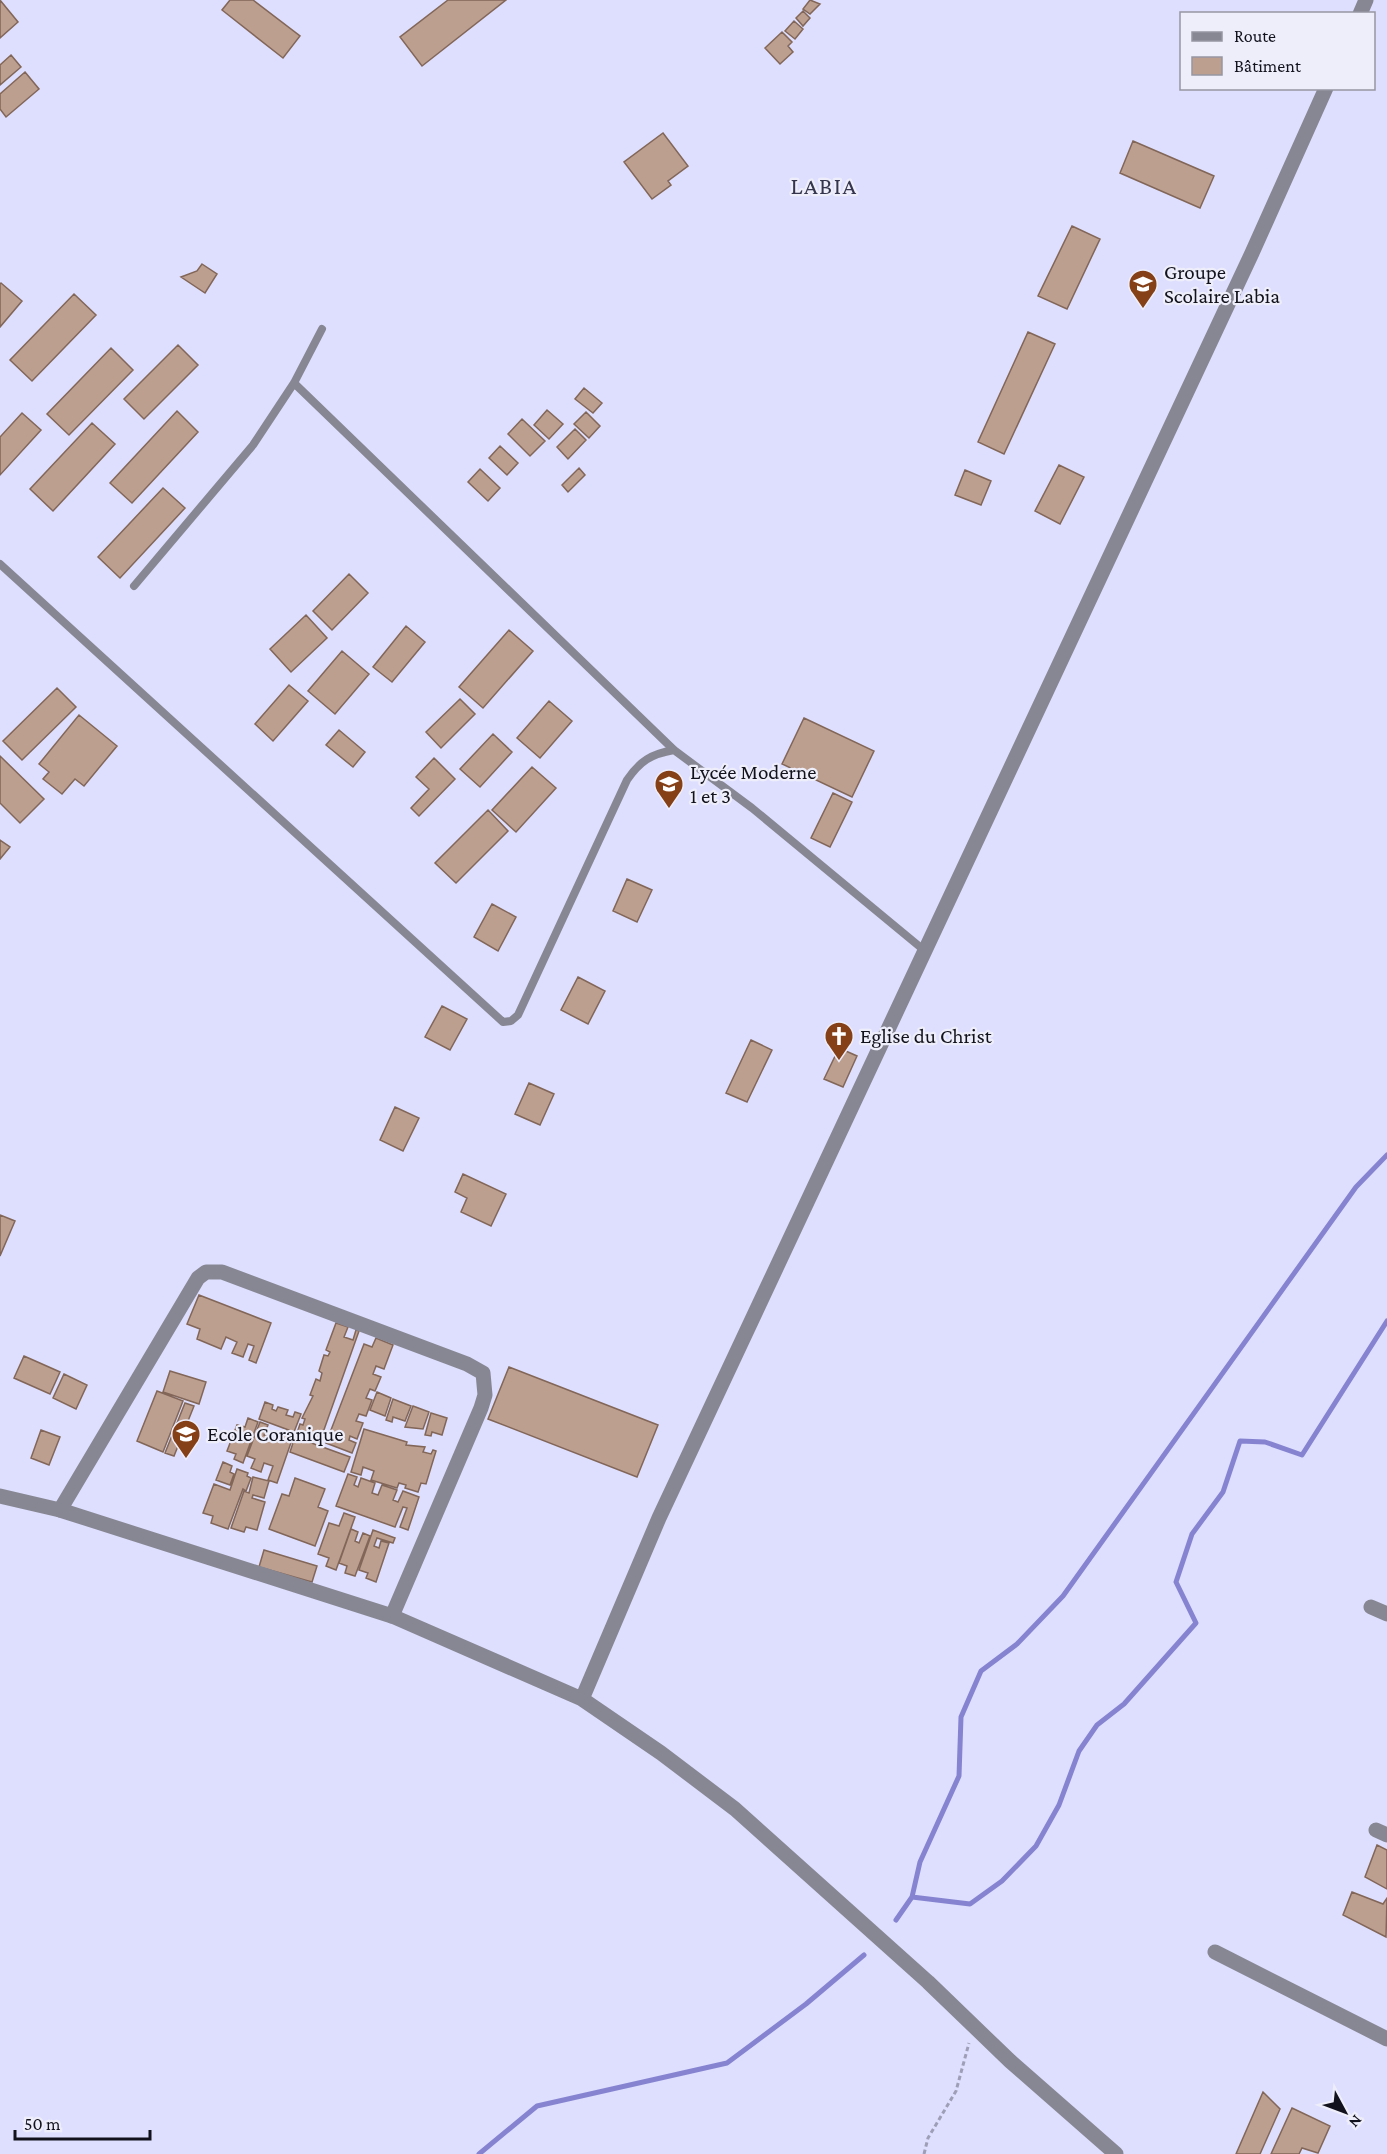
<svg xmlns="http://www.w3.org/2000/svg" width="1387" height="2154" font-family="'Crimson Pro',serif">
<rect width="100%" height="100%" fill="#dedffe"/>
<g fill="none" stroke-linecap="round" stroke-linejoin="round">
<path stroke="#8684d1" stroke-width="5" d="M912,1897L970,1904L1002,1881L1036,1846L1059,1805L1079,1751L1097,1725L1124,1704L1196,1623L1176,1582L1192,1534L1223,1492L1240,1441L1265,1442L1302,1455L1387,1321
M896,1920L912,1897L920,1862L959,1776L961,1717L981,1671L1017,1644L1063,1596L1356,1187L1387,1155
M479,2154L537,2106L727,2063L806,2004L864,1955"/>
</g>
<path fill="#bd9f90" stroke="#826658" stroke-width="1.5" d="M0,0L18,22L0,38Z
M230,0H253L300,36L283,58L222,10Z
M448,0H506L422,66L400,37Z
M810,0L820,4L810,14L803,9Z
M803,11L810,18L803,26L796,18Z
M794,21L803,29L795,39L785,31Z
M782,32L792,42L788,46L793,52L780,64L765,48Z
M11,55L21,67L0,85V65Z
M25,72L39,89L6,117L0,109V94Z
M663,133L688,166L668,181L671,185L652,199L624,162Z
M1133,141L1214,176L1200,208L1120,173Z
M1072,226L1100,239L1067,309L1038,296Z
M202,264L217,274L205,293L181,277L197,271Z
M1,283L22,301L0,327V284Z
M74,294L96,315L32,381L10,360Z
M1028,332L1055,344L1004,454L978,442Z
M178,345L198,365L144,419L124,399Z
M111,348L133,370L69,435L47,414Z
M584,388L602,403L593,413L575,399Z
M547,410L563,424L549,439L534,425Z
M177,411L198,432L132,503L110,483Z
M586,412L600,426L589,438L574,424Z
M22,413L41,430L0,475V437Z
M522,419L545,441L530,456L508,434Z
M92,423L115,444L53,511L30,489Z
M575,429L586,440L568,459L557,447Z
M500,446L518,463L507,475L489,458Z
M1059,465L1084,477L1060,524L1035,511Z
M579,468L585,475L568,492L562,485Z
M480,469L500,488L488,501L468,482Z
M965,470L991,481L981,505L955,495Z
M163,488L185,508L120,578L98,557Z
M349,574L368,593L332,630L313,611Z
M306,615L327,638L291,672L270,649Z
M406,626L425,642L392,682L373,667Z
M509,630L533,651L483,708L459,687Z
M342,651L369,674L335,714L308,691Z
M289,685L308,701L273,741L255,724Z
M57,688L76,707L22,760L3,741Z
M460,699L475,714L441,748L426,732Z
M549,701L572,721L540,758L517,738Z
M79,715L117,746L84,786L75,779L62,794L43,779L49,772L39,764Z
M804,718L874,751L852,797L782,764Z
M339,730L365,752L353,767L326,745Z
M493,734L512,752L480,787L460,769Z
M0,756L44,799L20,823L0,803Z
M434,758L455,779L419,816L411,808L429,789L416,777Z
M532,767L556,788L516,832L492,810Z
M833,793L852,802L830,847L811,838Z
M488,810L508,831L456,883L435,863Z
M0,840L10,847L0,859Z
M627,879L652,890L637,922L613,911Z
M492,904L516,917L498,951L474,937Z
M578,977L605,991L588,1024L561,1010Z
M442,1006L467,1019L450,1050L425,1037Z
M751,1040L772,1050L747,1102L726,1093Z
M839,1048L857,1056L843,1087L824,1079Z
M529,1083L554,1094L540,1125L515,1114Z
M395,1107L419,1118L403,1151L380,1140Z
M463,1174L506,1194L491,1226L461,1212L467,1198L455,1192Z
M0,1215L15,1221L0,1256Z
M199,1295L271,1323L256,1363L249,1360L254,1346L248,1344L243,1357L232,1353L237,1342L226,1337L221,1349L197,1339L200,1329L187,1324Z
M336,1323L348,1327L344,1337L353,1340L356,1330L359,1331L320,1441L297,1433L300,1424L303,1425L305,1419L302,1418L313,1396L310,1395L316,1379L320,1381L322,1373L319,1371L324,1355L328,1356L330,1352L326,1350Z
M376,1338L393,1345L384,1369L376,1366L373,1374L381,1377L375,1391L370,1389L366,1398L372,1400L366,1416L359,1414L356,1421L363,1423L357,1439L350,1436L349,1440L356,1443L352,1453L326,1443L364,1344L372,1347Z
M24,1356L60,1372L50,1394L14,1378Z
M509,1367L658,1425L637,1477L488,1419Z
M170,1371L206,1382L199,1404L163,1392Z
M64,1374L87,1385L76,1409L53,1398Z
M157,1391L183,1401L163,1452L137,1441Z
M377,1392L391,1398L385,1416L370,1410Z
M393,1399L411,1406L405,1421L393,1417L392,1422L386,1420Z
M265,1402L273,1405L272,1409L276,1411L278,1407L288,1410L286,1415L293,1417L295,1412L301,1414L294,1432L259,1419Z
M185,1403L194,1406L174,1456L165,1453Z
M413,1406L429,1412L423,1429L405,1427Z
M431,1413L447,1418L442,1435L432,1432L431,1436L425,1435Z
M248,1418L258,1422L243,1463L234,1459L236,1454L227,1451L237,1425L245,1427Z
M260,1422L268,1425L264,1435L282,1442L286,1431L294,1434L277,1483L268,1480L273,1466L264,1463L261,1472L251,1468L255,1459L247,1456Z
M364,1429L407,1442L406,1445L425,1447L423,1452L431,1454L433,1450L436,1451L426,1484L421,1483L418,1492L405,1488L406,1485L399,1483L397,1488L371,1480L374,1471L363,1467L361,1475L351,1472Z
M41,1430L60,1437L49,1465L31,1458Z
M295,1437L350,1457L344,1472L290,1452Z
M223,1462L232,1466L230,1472L234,1474L230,1485L216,1480Z
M237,1469L248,1473L247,1476L251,1478L246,1491L243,1489L228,1529L211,1523L213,1516L203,1513L214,1484L230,1490Z
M348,1474L357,1477L354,1485L358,1487L361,1478L375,1483L372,1493L378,1495L382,1485L397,1490L393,1500L398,1502L403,1491L419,1497L408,1530L400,1527L407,1508L403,1507L395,1527L336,1506Z
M253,1477L269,1481L264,1498L253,1495L252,1498L265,1502L257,1530L246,1527L244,1532L231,1528L244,1491L249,1493Z
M295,1478L325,1489L318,1507L328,1511L315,1546L269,1529L282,1494L289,1496Z
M344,1513L355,1517L336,1570L326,1566L329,1558L318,1554L329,1523L339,1526Z
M351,1529L358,1532L355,1541L359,1543L363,1533L370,1536L355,1576L345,1573L347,1566L339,1563Z
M373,1530L395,1538L393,1543L377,1538L374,1546L379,1548L381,1541L389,1543L376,1582L366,1578L368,1573L359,1570Z
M264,1550L317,1566L312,1582L259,1567Z
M1377,1845L1387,1850V1889L1365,1877Z
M1352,1892L1383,1904L1387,1898L1386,1937L1343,1915Z
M1263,2092L1280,2109L1260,2154H1236Z
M1292,2108L1330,2126L1318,2153L1302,2148L1299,2154H1271Z"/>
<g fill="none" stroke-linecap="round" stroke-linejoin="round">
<path stroke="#9e9fb7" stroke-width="3" stroke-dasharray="4.5 3" stroke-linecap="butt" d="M924,2154L928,2138L956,2091L969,2043"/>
<path stroke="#878794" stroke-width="8" d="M294,383L674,750L752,808L925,951
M0,564L503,1022L511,1021L518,1015L627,780C640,761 651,754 674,750
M134,586L253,445L294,383L322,329"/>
<path stroke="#878794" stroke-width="15" d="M60,1510L198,1278L206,1272H222L467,1364L483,1373L485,1395L481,1408L392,1616
M1371,1607L1387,1614
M1376,1830L1387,1835
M1215,1952L1387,2039"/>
<path stroke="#878794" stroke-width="15" d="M1360,14L1366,0
M0,1496L60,1510L392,1616L582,1699L661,1753L735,1809L928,1982L1010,2061L1116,2154
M582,1699L659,1518L1252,253L1326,88"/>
</g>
<defs>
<g id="school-pin" transform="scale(1.5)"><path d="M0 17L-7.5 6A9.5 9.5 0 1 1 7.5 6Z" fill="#854017" stroke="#eeeefb"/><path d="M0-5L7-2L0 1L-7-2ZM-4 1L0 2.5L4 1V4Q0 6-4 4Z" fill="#fff"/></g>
<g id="church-pin" transform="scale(1.5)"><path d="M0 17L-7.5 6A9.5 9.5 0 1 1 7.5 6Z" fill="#854017" stroke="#eeeefb"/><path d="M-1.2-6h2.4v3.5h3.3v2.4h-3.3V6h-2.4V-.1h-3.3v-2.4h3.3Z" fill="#fff"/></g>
</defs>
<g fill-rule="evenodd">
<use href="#school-pin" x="1143" y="284"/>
<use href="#school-pin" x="669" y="784"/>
<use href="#church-pin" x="839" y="1036"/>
<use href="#school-pin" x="186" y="1434"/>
</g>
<g text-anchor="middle" stroke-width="4.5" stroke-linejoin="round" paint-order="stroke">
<g font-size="21" fill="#12121d" stroke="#eeeefb" text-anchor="start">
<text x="1164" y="279">Groupe<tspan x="1164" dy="24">Scolaire Labia</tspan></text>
<text x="690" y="779">Lycée Moderne<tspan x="690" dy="24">1 et 3</tspan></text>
<text x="860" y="1043">Eglise du Christ</text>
<text x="207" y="1441">Ecole Coranique</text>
</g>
<g font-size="24" letter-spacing="1.5" fill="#35354d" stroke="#eeeefb">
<text x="824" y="194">LABIA</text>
</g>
</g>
<rect x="1180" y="12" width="195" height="78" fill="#eeeefb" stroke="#9696a2" stroke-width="1.5"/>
<rect x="1192" y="32" width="30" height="9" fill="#878794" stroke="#9696a2" stroke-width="1.5"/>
<text x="1234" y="42" font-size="18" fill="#12121d">Route</text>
<rect x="1192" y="57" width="30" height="18" fill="#bd9f90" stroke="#9696a2" stroke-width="1.5"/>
<text x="1234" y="72" font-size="18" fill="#12121d">Bâtiment</text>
<g transform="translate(1345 2112) rotate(131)" stroke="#eeeefb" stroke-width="4.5" paint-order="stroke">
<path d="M0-4.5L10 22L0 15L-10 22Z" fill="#12121d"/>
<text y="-9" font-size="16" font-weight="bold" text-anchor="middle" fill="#12121d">N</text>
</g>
<path d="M15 2130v9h135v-9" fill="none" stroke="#12121d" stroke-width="3"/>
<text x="24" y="2130" font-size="18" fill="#12121d" stroke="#eeeefb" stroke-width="4.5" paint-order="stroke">50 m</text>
</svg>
